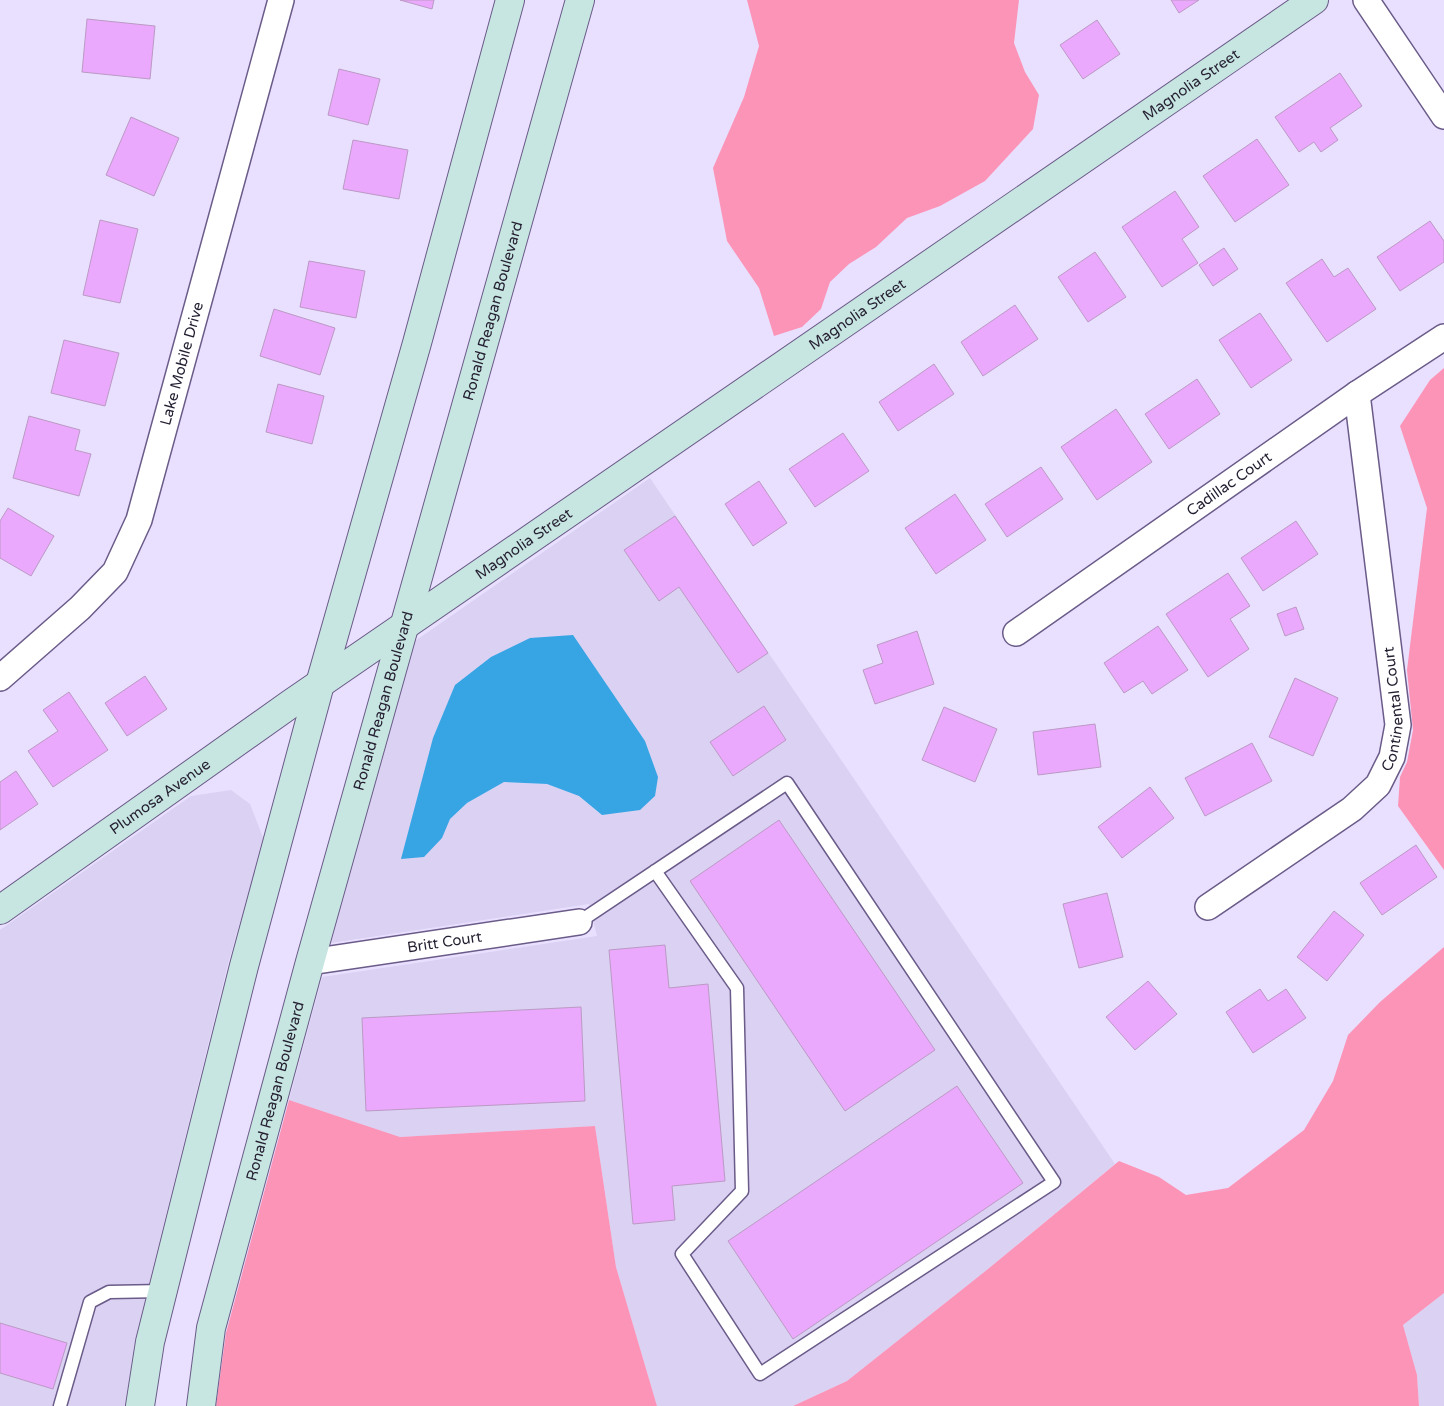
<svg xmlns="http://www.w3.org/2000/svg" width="1444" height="1406" font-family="'Varela Round',sans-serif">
<rect width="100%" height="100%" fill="#e9e0ff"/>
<path fill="#dad1f3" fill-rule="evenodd" d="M650,478L1115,1164L988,1269L847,1381L793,1406H657L616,1267L595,1126L400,1137L289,1100L322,977L597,936L589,904L331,943L415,641ZM573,635L602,815L579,796L547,784L504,782L467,803L450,819Z
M231,790L250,804L264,840L229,960L136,1336L125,1406H0V930L191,796Z
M1444,1293V1406H1419L1417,1375L1403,1325Z"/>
<path fill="#fc94b7" d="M747,0H1019L1014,43L1025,72L1039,95L1033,129L985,181L940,206L907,218L876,247L849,264L830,282L821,309L802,327L774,336L759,288L727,241L713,168L744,97L759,46Z
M1444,368V870L1398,806L1400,777L1407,762L1413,730L1407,670L1427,508L1400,426L1430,380Z
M1444,947V1293L1403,1325L1417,1375L1419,1406H793L847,1381L988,1269L1119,1161L1159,1177L1186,1195L1228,1188L1304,1130L1333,1081L1348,1035L1380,1002Z
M289,1100L400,1137L595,1126L616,1267L657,1406H216L226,1333Z"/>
<path fill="#37a5e4" d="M573,635L645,741L658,777L655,796L640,810L602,815L579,796L547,784L504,782L467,803L450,819L442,838L424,857L401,859L433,738L455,685L491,657L530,638Z"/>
<path fill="#eba9fd" stroke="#bb99c4" d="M400,0H434L432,9Z
M1171,0H1199L1179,13Z
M87,19L155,26L150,79L82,72Z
M1097,20L1120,54L1083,79L1060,45Z
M339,69L380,79L368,125L328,115Z
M1340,73L1362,106L1330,128L1338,140L1321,152L1314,142L1299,152L1275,117Z
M131,117L179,138L154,196L106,175Z
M1257,139L1289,185L1235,222L1203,176Z
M353,140L408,150L399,199L343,189Z
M1175,191L1199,227L1182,239L1198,263L1162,287L1122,227Z
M100,220L138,229L120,303L83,295Z
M1430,221L1444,241V262L1400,291L1377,257Z
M1224,248L1238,269L1213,286L1199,265Z
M1095,252L1126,297L1088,322L1058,277Z
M1322,259L1334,277L1348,268L1376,309L1327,342L1286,283Z
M309,261L365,271L356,318L300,307Z
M1015,305L1038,339L983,376L961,342Z
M274,309L335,328L320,375L260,356Z
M1260,313L1292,360L1251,388L1219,340Z
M64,340L119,353L105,406L51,393Z
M934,364L954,394L898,431L879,402Z
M1197,379L1220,414L1169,449L1145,414Z
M278,384L324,396L312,444L266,432Z
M1116,409L1152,462L1097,500L1061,447Z
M29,416L80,430L75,450L91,454L79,496L13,478Z
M843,433L869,471L815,507L789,469Z
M1041,467L1063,499L1007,537L985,504Z
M759,481L787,523L753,546L725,504Z
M955,494L986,540L936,574L905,528Z
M8,508L54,536L31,576L0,558V521Z
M675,516L768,653L738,673L679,587L659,601L624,550Z
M1296,521L1318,554L1263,591L1241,558Z
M1228,573L1250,606L1230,619L1249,649L1208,677L1166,614Z
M1296,607L1304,629L1285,636L1277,614Z
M1158,626L1188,670L1152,694L1143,681L1124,693L1104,663Z
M917,631L934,684L875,704L863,670L883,663L877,645Z
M145,676L167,709L127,736L105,703Z
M1295,678L1338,698L1313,756L1269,737Z
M69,692L108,750L53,787L28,751L58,731L43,710Z
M764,706L786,740L733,776L710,742Z
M944,707L997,729L975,782L922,760Z
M1095,724L1101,767L1038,775L1033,732Z
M1252,743L1272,781L1205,816L1185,778Z
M16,771L38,804L0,830V782Z
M1150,787L1174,818L1122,858L1098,827Z
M779,820L935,1050L845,1111L690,881Z
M1416,845L1437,877L1382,915L1360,883Z
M1107,893L1123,957L1079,968L1063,904Z
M1334,911L1364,935L1327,981L1297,957Z
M665,945L669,988L708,984L725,1181L672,1186L675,1220L633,1224L609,950Z
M1148,981L1177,1014L1135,1050L1106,1017Z
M1260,989L1268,1001L1286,989L1306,1018L1253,1053L1226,1012Z
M581,1007L585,1101L366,1111L362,1018Z
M957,1086L1023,1183L793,1339L728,1241Z
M0,1323L67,1343L53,1389L0,1373Z"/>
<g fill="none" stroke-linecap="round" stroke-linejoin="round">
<g stroke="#6a5b88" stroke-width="15">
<path id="lane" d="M579,922L787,783L1054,1182L760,1374L682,1254L742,1191L737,988L655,871
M60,1406L90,1302L109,1292L163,1291"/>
</g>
<g stroke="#6a5b88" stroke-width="28">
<g id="street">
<path d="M1366,0L1444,116"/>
<path id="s1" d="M1016,633L1357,394L1444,337"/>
<path id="s2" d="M0,678L80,608L115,572L139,520L281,0"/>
<path id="s3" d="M1208,907L1352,809L1378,785L1392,757L1398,725L1357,394"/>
<path id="s4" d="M310,962L579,922"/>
</g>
</g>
<g stroke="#6a5b88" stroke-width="30">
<g id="secondary">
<path id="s5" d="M0,910L289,705L1314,0"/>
<path d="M140,1406L150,1342L244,966L320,684L417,343L510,0"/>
<path id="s6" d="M201,1406L211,1328L310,962L580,0"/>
</g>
</g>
<use href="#lane" stroke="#fff" stroke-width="12"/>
<use href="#street" stroke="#fff" stroke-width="25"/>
<use href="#secondary" stroke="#c7e6e1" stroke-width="28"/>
</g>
<g text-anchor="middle" stroke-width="4.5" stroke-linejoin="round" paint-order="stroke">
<g font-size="15" fill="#241e31" stroke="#f4f1fb">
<text dy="5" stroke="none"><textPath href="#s5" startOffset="1449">Magnolia Street</textPath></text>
<text dy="5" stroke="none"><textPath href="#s6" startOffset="1134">Ronald Reagan Boulevard</textPath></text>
<text dy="5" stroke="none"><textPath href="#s5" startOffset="1044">Magnolia Street</textPath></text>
<text dy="5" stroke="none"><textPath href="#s2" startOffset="376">Lake Mobile Drive</textPath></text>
<text dy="5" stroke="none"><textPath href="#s1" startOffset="260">Cadillac Court</textPath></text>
<text dy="5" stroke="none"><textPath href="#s5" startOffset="639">Magnolia Street</textPath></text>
<text dy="5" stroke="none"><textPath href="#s6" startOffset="729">Ronald Reagan Boulevard</textPath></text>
<text dy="5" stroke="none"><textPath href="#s3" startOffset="289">Continental Court</textPath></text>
<text dy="5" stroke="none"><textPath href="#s5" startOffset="196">Plumosa Avenue</textPath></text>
<text dy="5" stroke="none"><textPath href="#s4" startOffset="136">Britt Court</textPath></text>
<text dy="5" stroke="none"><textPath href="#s6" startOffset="324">Ronald Reagan Boulevard</textPath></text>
</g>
</g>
</svg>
